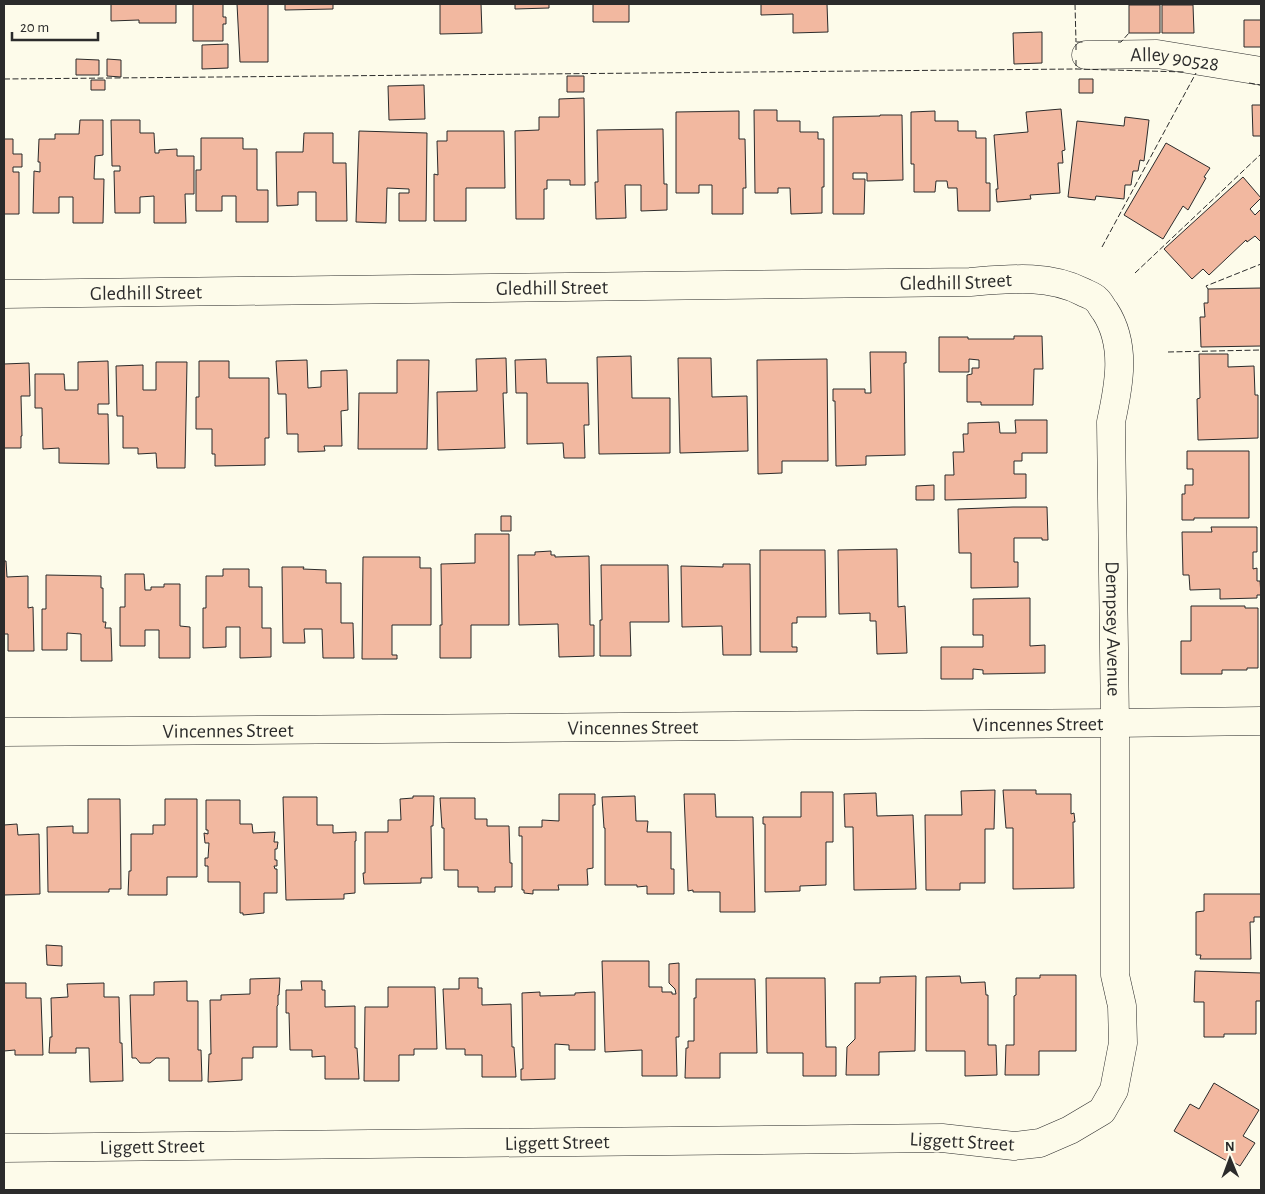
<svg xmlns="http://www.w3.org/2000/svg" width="1265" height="1194" font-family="'Alegreya Sans',sans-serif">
<rect width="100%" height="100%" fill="#fdfbea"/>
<path fill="#f2b8a0" stroke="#2b2b2b" d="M111,4H176V23H139V20L111,21Z
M193,4H223V17H226V24H223V41H193Z
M237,4H268V62H240Z
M285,4H333V9L285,10Z
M440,4H481L482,33L440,34Z
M515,4H549V8L515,9Z
M593,4H629V22H593Z
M761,4H827L828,32L793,33V14L761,15Z
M1129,5H1160V33H1129Z
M1162,5H1193L1194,33H1162Z
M1244,20H1261V47H1244Z
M1042,32V63L1014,64L1013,33Z
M228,44V68L202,69V45Z
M76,59L99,60V75H76Z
M107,59L121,60V77L107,76Z
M567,76H584V92H567Z
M1079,79H1093V93H1079Z
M91,80H105V90H91Z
M424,85L425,119L389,120L388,86Z
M584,98L585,185H570V180H547V189H544V219H516L515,131L539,130V117H559V99Z
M1252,105H1261V136H1253Z
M1061,109L1065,150L1062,151L1063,163H1058L1060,193L1030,195L1031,199L997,202L996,189H998L994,135L1028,132L1026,112Z
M754,110H777V121H800V132H818V139H824V187H822V213L791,214L790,188H778V193H755Z
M739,111V139H745L746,188H743V214H712V185H699V193H676V112Z
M935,111V121H958V131H976V138H986V183H990V211H958L957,188H948L947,181H936L935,192H914V164H911V112Z
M880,115H902L903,180L867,181V173H853V179H865L864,214H833V117L880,116Z
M1125,117L1149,120L1144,161L1140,160L1138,171H1133L1131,185H1125L1124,199L1096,196L1095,200L1068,197L1077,121L1124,126Z
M80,120H103V155L95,156L94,179H104L103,223H73V197H59V213H33L34,171L40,172V162H38L39,139H55V134H79Z
M111,120H140V133H154L155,153H159V150L177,149V156H194V194H185L186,223H154V196L140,197V213H115L114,171H120V166H112Z
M663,129L664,184H667V210L641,211V185H625L626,218L596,219L595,182H598L597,130Z
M359,131L427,133L426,221H399V193H409V189L387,188L386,223L356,222Z
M447,131H504L505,188H466V221H434V174L438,175L437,141H447Z
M304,133H333V163H346L347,221H316V192H298V205L277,206L276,152H303Z
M201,138H243V149H257V190H268V222H236V196H222V211H196V170H201Z
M4,139H13V154H22V167H13V172H19V214H4Z
M1166,143L1210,168L1204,177L1206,178L1188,210L1183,206L1163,239L1124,215Z
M1243,177L1261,198L1250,209L1255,215L1261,209V242L1255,236L1247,242L1246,240L1209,275L1203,269L1192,279L1164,249Z
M1261,288V346L1201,347L1200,317H1205L1204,303H1208V289Z
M1014,336H1042L1043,369H1034L1033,405H981V402H967V375L972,374V368H979V360L969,359V372H939V337H968V339H1014Z
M870,352H906V363H904L905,455L866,456V465L836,466L835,401H833V389H865V393H871Z
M1199,354H1228V367L1254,366L1255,395H1258V438L1198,440L1197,399L1200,398Z
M631,356L632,398H670V453L599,454L597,357Z
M506,358L507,393H503L505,448L438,450L437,392L477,391L476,359Z
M678,358H711L712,397L747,396L748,451L680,453Z
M546,359L547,383H588L589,425H584L585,458H564L563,443L527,444V393H516L515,360Z
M827,359L828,461H782V473L758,474L757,360Z
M307,360L308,388L321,387V371L347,370L348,410L341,411L342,446H324L325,451L298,452V434H287L286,394H278L276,361Z
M397,360H429L427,449H358L359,393H397Z
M108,361L109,404H98V414H108L109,464L59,463V448L43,449L42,408H35V374H64L65,390H78V362Z
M199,361H229V378H269V438H265V465L215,466V454H212V429H196V397H199Z
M156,362H187L185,468H157L156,453L138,454V448H123V416H117L116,366L143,365V390H156Z
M29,363L30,396H21L22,436H21V448H4V364Z
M1015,420H1047V453H1022V461H1014V474H1026V498L945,500V475H954L953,452H964L963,434H968V423L999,422L1000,433H1016Z
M1187,451H1249V518H1194V520H1182V494H1185V485H1193V469H1187Z
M934,485V500H916V486Z
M1013,507H1047L1048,540H1042V538H1014V562H1018V587L971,588V553H959L958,509Z
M501,516H511V531H501Z
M1211,527H1257V552H1253V569L1257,568V581H1260L1261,595H1257V598L1220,599V589L1190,590L1189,575H1183L1182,532H1212Z
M475,534H509V625H471V658H440V625H442L441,564L475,563Z
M897,549L898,607L905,606L907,653L877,654L876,621H870V613L839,614L838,550Z
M760,550H825L826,617H797V623H792V647H797V652H760Z
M551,551V555H555V557L589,556L590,625H594V656L559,657L558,624L519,625L518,555H535V552Z
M363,557H420V568H431V625H392V655H397V659H362Z
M4,561H6L7,577L28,576V608L33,607L34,651H8V634H4Z
M723,564H750L751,655H723L722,626L682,627L681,566L723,567Z
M601,565H668L669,622H630L631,656H600V620H602Z
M282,567H304L303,569L326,570V583H341V623H353L354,658H323L322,629H304L305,643H283Z
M223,569H249V587H262V628H271V657L240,658V627H226V647L203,648V608H206V576H223Z
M125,574H144L145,590H151V587H164V584H180V626L190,627V658H159V630H145V646H120V607H125Z
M46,575L101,576V588H103V622H106L105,628H111L112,661H81V634L67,633V650H42V609H46Z
M1030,598V646L1045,645V673L983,674V670L973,669V679H941V647H983V635H973V599Z
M1191,606H1245V608H1258V668H1247V670H1222V674H1181V641H1191Z
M995,790L994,829H985V883H960V890H926L925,815H962L961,791Z
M1003,790H1036V794H1071V814L1074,813L1075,822H1073L1074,888L1013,889V828H1006Z
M801,792H833V842H826V885L800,886V891L765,892V824H763V817H801Z
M876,793L877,816L913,815L916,889L854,890L853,827H845L844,794Z
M559,794H595V805H593V868L587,869L588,885H558L559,890H533V894L524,893V890H522V836H519V827H542V820L559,821Z
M684,794H715L716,817H753L755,912H720V892H693V890L688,891Z
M413,796H434L433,826H431L432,878H421V883L364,884L363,873H365V832H388V820H401L400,799L413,798Z
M635,796L636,821H648L647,832H671V869H674V894H647V886L637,887V885H605V828H604L602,797Z
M283,797H317V825H333V833L356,832V841H355V893L344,894V899L286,900Z
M440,798H475V819H487V826H509L510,863H512V887H495V892H478V887H458V870H444V828H442Z
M88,799H120L121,889H109V892H48L47,827L73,826V833H88Z
M165,799H197V877H167V895H128L129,871H131V834H153V825H165Z
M206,800H240V824H252L253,833L275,832L274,842H278L277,849H275V860H277V866H274L275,869H277V893H264V913L243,915V913H240V882H208V866H205V858H208L209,843H205L204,833L208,834V830H206Z
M17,824L18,835L39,834L40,894L4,895V825Z
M1204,894H1261V917H1254V922H1250L1251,959H1200L1201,955H1196V912L1204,911Z
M46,945L62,946V966L47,965Z
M602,961H649V987H662V992H672V994H676L675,989L669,983V964L679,963V1037H676L677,1076H642V1050L605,1052Z
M1195,971L1261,973V1001H1256V1034H1224V1037H1204V1002H1194Z
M1040,975H1076V1051H1039V1075H1005L1006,1045H1014V996L1016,995V978H1040Z
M916,976L915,1051L879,1052V1075H846L847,1047L855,1039V983H880V977Z
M960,976L961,983L985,982L986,995H988V1045H996L997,1075L965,1076V1051H926V977Z
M280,978L279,995H278V1005L277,1006V1047H253V1058H242V1080L208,1082L209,1054H211L210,1000H221V995L250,994V979Z
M459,978H478V988H482V1005L511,1004L512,1047H514L516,1077H482V1055H465V1049H446L443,989H459Z
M766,978H825L826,1047H836V1076H803V1053H767Z
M696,979H755L757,1053H720V1078H685L686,1048H688V1041H694V998H696Z
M187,981V1001H198V1050H201L202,1081H169V1058H156L150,1063H140L136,1058H132L130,995H154V982Z
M301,981H322V990H325V1007L355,1006V1048H357L359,1079H325V1056L312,1057V1050H290L289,1013H286V990H302Z
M4,983H26V998H41L43,1055H15V1050L4,1051Z
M104,983V997H119L120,1043H122L123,1081L90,1082L89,1048H76V1053H49L50,1037H52L51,998L68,997L67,984Z
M388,987H435L437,1049H414V1055H399V1081H364L365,1007H388Z
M540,992V996L575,995V993L595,992V1050H569V1045L555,1044V1079L521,1080V1069H523L522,993Z
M1214,1083L1259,1110L1243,1136L1255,1143L1240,1166L1228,1159L1227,1161L1174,1131L1190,1104L1199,1109Z"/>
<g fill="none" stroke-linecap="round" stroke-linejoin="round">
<g stroke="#2b2b2b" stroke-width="29">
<g id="minor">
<path id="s1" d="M1086,55L1157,54L1261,71"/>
<path id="s2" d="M4,294L970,282C1008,279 1048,274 1083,292C1087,294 1093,296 1096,299C1100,302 1102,308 1105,311C1127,345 1119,385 1111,422L1115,723V975L1122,1006L1123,1043L1114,1090L1102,1111L1070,1130L1040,1143L1014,1146L942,1138L4,1148"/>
<path id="s3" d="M4,732L1115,723L1261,721"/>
</g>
</g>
<use href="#minor" stroke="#fdfbea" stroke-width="28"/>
<path stroke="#2b2b2b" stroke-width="1" stroke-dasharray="6 2.5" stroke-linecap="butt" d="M1075,4L1076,42
M1118,42H1121L1129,33
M1076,50V42H1083
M1076,60V69L1185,72
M4,79L1076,69
M1249,83L1261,85
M1102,247L1196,73
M1135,273L1261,154
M1208,289L1206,286L1261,264
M1168,352L1261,350"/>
</g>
<g text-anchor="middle" stroke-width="4" stroke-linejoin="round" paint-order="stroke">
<g font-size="20" fill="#2b2b2b" stroke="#fdfbea">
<text dy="7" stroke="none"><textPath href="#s1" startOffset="89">Alley 90528</textPath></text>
<text dy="7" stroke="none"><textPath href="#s2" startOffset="952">Gledhill Street</textPath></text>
<text dy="7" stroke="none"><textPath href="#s2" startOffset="548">Gledhill Street</textPath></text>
<text dy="7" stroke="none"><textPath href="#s2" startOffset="142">Gledhill Street</textPath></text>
<text dy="7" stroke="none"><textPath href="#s2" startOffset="1432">Dempsey Avenue</textPath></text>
<text dy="7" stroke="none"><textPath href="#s3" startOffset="1034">Vincennes Street</textPath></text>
<text dy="7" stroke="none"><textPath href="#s3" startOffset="629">Vincennes Street</textPath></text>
<text dy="7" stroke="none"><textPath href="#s3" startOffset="224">Vincennes Street</textPath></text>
<text transform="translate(962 1141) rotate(3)" y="7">Liggett Street</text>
<text transform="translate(557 1142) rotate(-1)" y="7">Liggett Street</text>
<text transform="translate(152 1146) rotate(-1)" y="7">Liggett Street</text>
</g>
</g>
<rect width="1265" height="1194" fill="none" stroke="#2b2b2b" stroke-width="10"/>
<g transform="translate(1230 1159) rotate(359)" stroke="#fdfbea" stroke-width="4" paint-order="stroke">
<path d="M0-4L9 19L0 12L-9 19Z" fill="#2b2b2b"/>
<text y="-8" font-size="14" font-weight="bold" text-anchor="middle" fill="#2b2b2b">N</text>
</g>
<path d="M12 32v8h86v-8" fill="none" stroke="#2b2b2b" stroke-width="2.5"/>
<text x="20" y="32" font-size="15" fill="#2b2b2b" stroke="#fdfbea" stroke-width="4" paint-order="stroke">20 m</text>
</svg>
